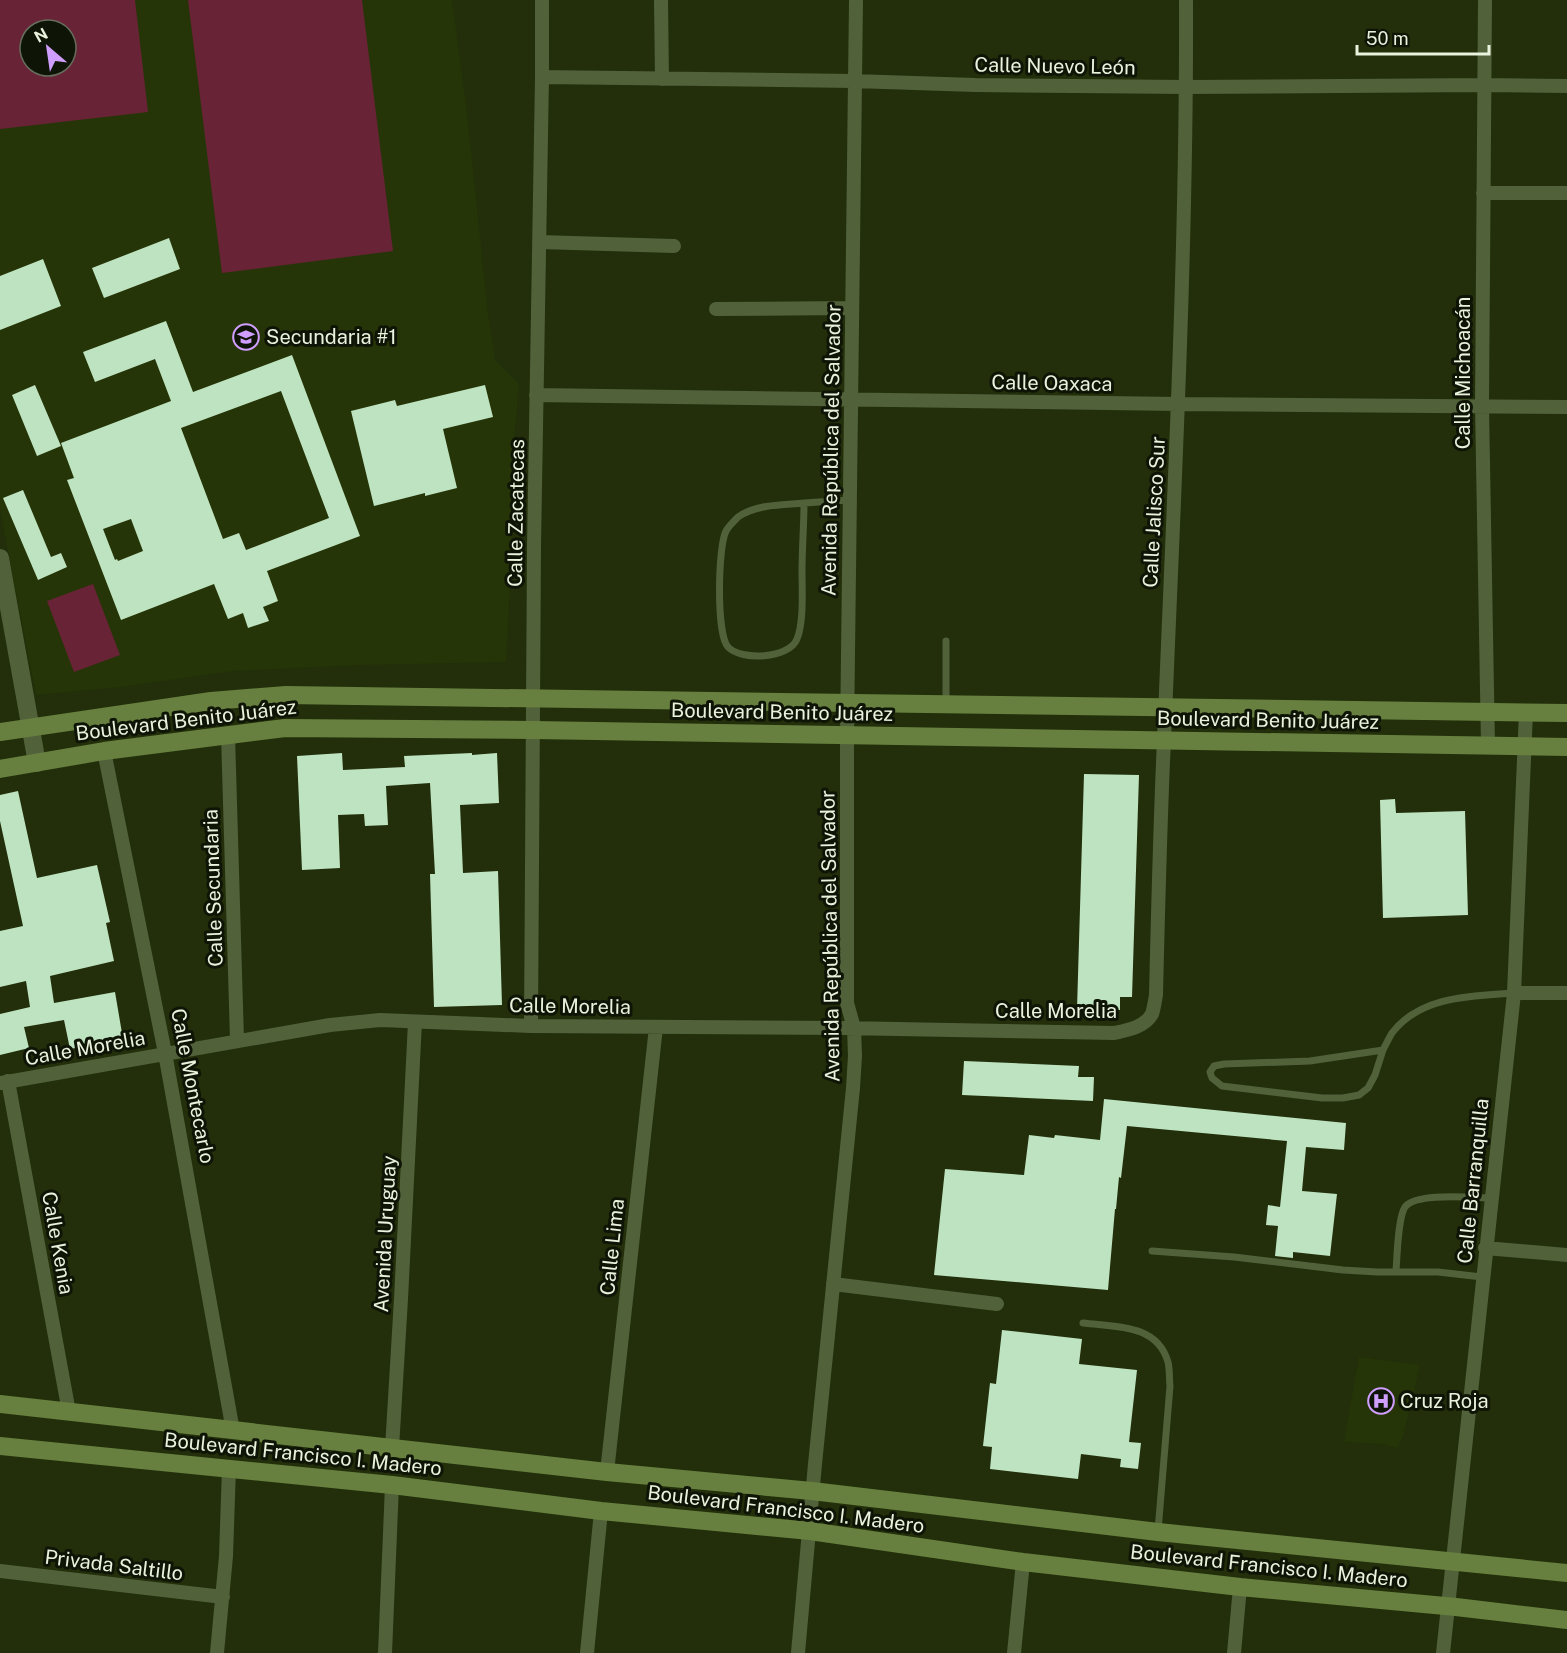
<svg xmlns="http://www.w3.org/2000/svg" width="1567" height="1653" font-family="'Public Sans',sans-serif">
<rect width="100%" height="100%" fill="#222f0a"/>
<path fill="#263507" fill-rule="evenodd" d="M0,0H452L467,113L488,314L495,360L519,384L511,476V565L506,662L361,665L233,671L121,687L36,695L0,509ZM30,30H66V66H30Z
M1359,1357L1420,1365L1403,1437L1397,1448L1384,1444L1344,1442Z"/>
<path fill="#692336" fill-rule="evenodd" d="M0,0H135L148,112L0,129ZM30,30H66V66H30Z
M188,0H362L393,251L222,273Z
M93,584L120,655L74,672L47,601Z"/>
<path fill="#bee3c1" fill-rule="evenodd" d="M169,238L180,269L104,298L92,268Z
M43,259L61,306L0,330V276Z
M166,321L193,392L292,355L360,536L267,571L278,601L263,607L269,621L248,628L243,613L228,619L214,584L121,620L67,480L74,478L61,443L171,401L155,359L95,382L83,352ZM281,391L329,518L246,550L239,533L223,539L181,428ZM131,519L143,551L118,561L117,559L115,560L103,529Z
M35,385L61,446L37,456L12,395Z
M485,385L493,417L443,429L457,488L425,496V493L374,506L351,411L395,400L397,406Z
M23,490L51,557L61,553L67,567L38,580L3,498Z
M342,753L343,770L405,767L404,756L472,753V755L497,753L499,803L460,805L463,873L498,871L502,1005L434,1007L430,874H435L430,783L386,786L388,825L365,826L364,814L338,815L340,868L302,870L297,756Z
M1084,774L1139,775L1132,997H1120V1010L1077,1009Z
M18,791L37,878L97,865L110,922L106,923L114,961L50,976L54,1003L115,992L123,1039L70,1049L64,1020L24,1027L29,1048L0,1055V1014L30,1007L26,981L0,987V931L23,926L0,821V795Z
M1395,799L1396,813L1465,811L1468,915L1383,918L1380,800Z
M964,1061L1079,1066L1078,1077H1094L1093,1101L962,1095Z
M1104,1099L1346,1123L1344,1150L1306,1147L1302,1191L1337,1194L1330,1256L1293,1252V1258L1275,1256L1278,1226L1266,1225L1268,1205L1280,1207L1287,1141L1127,1126L1121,1178L1119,1177L1116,1209H1115L1108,1290L934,1275L945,1169L1024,1175L1029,1135L1054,1138L1055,1135L1100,1140Z
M1002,1330L1082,1339L1079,1364L1137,1370L1129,1442L1141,1443L1138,1469L1120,1467L1121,1459L1081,1454L1078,1479L990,1469L992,1447L983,1446L990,1383L996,1384Z"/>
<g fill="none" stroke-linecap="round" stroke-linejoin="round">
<path stroke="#51613a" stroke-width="7" d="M804,503C783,505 756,504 738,517C735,520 728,527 726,531C718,546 716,634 728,647C741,661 789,659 797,639C804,622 802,590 802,571C802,548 804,525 804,503L849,500
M946,704V641
M1383,1050L1375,1075L1368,1088L1359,1095L1343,1098H1322L1222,1086L1212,1078L1210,1072L1214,1066L1224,1064L1310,1061L1383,1050C1386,1044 1389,1038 1392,1033C1420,996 1471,996 1514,993
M1152,1251L1234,1257L1343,1270L1377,1272H1438L1482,1277
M1396,1271C1397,1258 1398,1217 1405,1207C1416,1192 1473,1198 1492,1198
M1083,1323C1116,1327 1157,1324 1168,1362C1170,1370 1169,1379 1170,1386L1158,1531"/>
<path stroke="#51613a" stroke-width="14" d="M661,0L662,79
M1485,0L1482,406L1488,746
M542,77L854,81L975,85L1186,87L1484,85L1567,86
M1483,193H1567
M539,242L674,246
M716,309L852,308
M536,395L1179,404L1567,407
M228,735L237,1040
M104,751L165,1053L233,1431
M1514,993H1567
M531,1026L534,546L542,77V0
M8,1081L69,1412
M0,1083L330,1025L380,1020L531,1026L844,1028L1114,1033C1128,1030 1145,1027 1152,1014C1154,1008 1155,1000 1156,995C1158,910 1160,825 1164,740C1174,493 1187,247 1186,0
M1485,1248L1567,1255
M833,1284L997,1304
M392,1448L401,1299L415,1022
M607,1472L656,1027
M0,1571L223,1597
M217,1653L226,1556L229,1468
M385,1653L392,1485
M587,1653L601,1511
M798,1653L815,1464L853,1088L855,1056L854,1028L847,1003V735L856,0
M1014,1653L1023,1562
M1234,1653L1240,1587
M1443,1653L1514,993L1526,712"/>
<path stroke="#51613a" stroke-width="18" d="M0,558L37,763"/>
<path stroke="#67803f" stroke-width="18" d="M0,732L211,701L286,695L1567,713
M0,769L104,751L285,728L533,730L1567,747
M0,1404L607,1472L812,1491L1158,1532L1567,1573
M0,1446L392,1485L601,1511L810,1531L1023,1562L1240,1587L1456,1607L1567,1620"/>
</g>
<defs>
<g id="school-ring" transform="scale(1.35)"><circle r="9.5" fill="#0f1506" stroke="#cf9eff" stroke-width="1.5"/><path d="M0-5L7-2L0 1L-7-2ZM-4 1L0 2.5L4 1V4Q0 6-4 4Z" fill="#cf9eff"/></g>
<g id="hospital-ring" transform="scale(1.35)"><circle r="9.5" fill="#0f1506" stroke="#cf9eff" stroke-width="1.5"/><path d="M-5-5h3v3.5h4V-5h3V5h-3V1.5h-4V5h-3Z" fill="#cf9eff"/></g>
</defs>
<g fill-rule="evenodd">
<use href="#school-ring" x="246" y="337"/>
<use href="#hospital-ring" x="1381" y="1401"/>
</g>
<g text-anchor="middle" stroke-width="6" stroke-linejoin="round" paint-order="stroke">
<g font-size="20" fill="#e8f2dc" stroke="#0f1506">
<text transform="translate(1055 66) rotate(1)" y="7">Calle Nuevo León</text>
<text transform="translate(1463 373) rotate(-90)" y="7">Calle Michoacán</text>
<text transform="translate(1052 383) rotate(1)" y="7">Calle Oaxaca</text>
<text transform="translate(831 450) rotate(-89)" y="7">Avenida República del Salvador</text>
<text transform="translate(1154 512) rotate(-87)" y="7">Calle Jalisco Sur</text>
<text transform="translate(516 513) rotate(-89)" y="7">Calle Zacatecas</text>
<text transform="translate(782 712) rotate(1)" y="7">Boulevard Benito Juárez</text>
<text transform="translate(186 720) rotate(-7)" y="7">Boulevard Benito Juárez</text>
<text transform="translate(1268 720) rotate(1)" y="7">Boulevard Benito Juárez</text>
<text transform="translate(213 888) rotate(-92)" y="7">Calle Secundaria</text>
<text transform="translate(830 936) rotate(-91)" y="7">Avenida República del Salvador</text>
<text transform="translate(570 1006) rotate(1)" y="7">Calle Morelia</text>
<text x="1056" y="1018">Calle Morelia</text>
<text transform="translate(85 1048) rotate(-10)" y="7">Calle Morelia</text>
<text transform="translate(193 1086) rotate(79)" y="7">Calle Montecarlo</text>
<text transform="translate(1473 1181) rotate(-84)" y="7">Calle Barranquilla</text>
<text transform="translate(385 1234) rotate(-87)" y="7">Avenida Uruguay</text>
<text transform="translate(58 1243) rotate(80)" y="7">Calle Kenia</text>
<text transform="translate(612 1247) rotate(-84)" y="7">Calle Lima</text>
<text transform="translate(303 1454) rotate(6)" y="7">Boulevard Francisco I. Madero</text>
<text transform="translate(786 1509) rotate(7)" y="7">Boulevard Francisco I. Madero</text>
<text transform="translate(114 1565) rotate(7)" y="7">Privada Saltillo</text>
<text transform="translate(1269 1566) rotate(6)" y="7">Boulevard Francisco I. Madero</text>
</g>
<g font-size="20" fill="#e8f2dc" stroke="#0f1506" text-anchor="start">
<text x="266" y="344">Secundaria #1</text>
<text x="1400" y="1408">Cruz Roja</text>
</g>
</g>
<g transform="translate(48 48) rotate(331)"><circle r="28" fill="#0f1506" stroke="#666d5c" stroke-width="1.5"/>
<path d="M0-4.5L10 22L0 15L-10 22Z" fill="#cf9eff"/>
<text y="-9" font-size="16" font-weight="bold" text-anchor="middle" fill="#e8f2dc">N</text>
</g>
<path d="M1357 45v9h132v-9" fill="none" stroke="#e8f2dc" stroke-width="3"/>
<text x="1366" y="45" font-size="18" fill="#e8f2dc" stroke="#0f1506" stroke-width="4.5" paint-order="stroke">50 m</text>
</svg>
